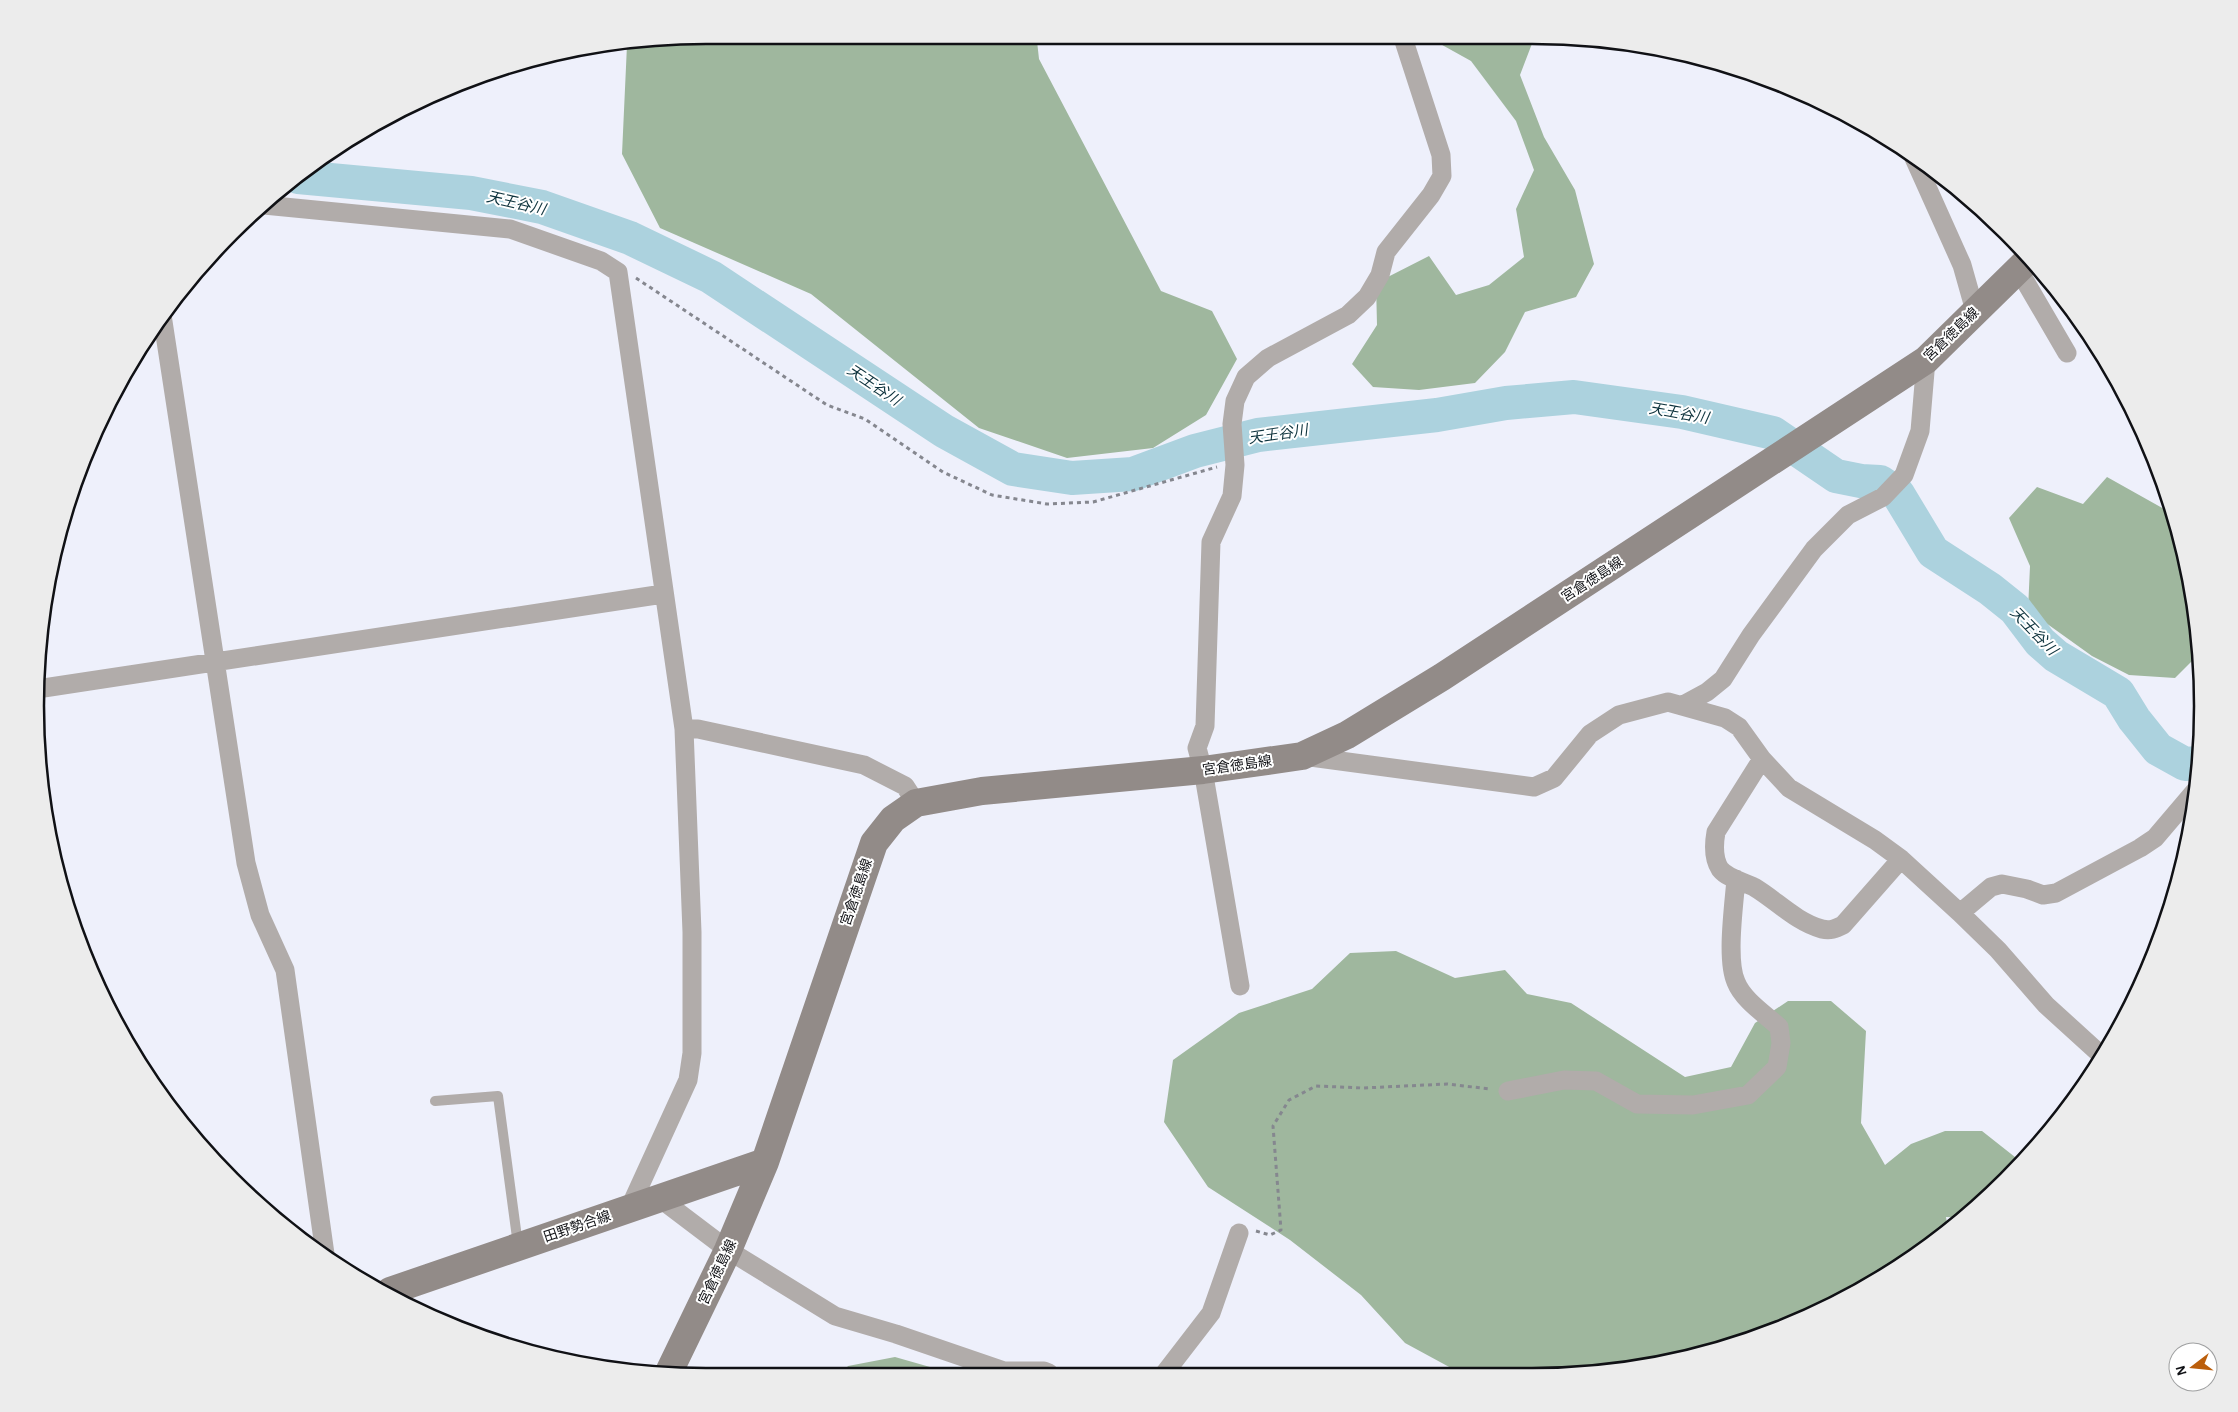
<svg xmlns="http://www.w3.org/2000/svg" width="2238" height="1412" font-family="'Alegreya Sans','Noto Sans JP',sans-serif">
<rect width="100%" height="100%" fill="#eef0fb"/>
<path fill="#9fb79e" d="M625,41H1037L1039,59L1161,291L1212,311L1237,359L1206,415L1153,448L1067,458L979,428L811,294L660,228L622,154L627,45Z
M1435,41H1533L1520,75L1544,137L1575,190L1594,264L1576,297L1525,312L1505,352L1475,383L1419,390L1373,387L1352,364L1377,325L1376,283L1429,256L1456,295L1489,285L1524,257L1516,209L1534,170L1516,121L1471,61Z
M2107,477L2173,514L2197,619L2198,655L2175,678L2129,675L2092,656L2028,610L2030,566L2009,518L2037,487L2083,504Z
M1396,951L1455,978L1505,970L1527,994L1571,1003L1685,1077L1731,1067L1755,1023L1788,1001H1831L1866,1031L1861,1123L1885,1165L1911,1144L1945,1131H1982L2020,1161L1974,1211L1964,1218L1946,1217L1948,1229L1867,1287L1706,1354L1576,1376L1464,1375L1405,1343L1361,1295L1290,1240L1208,1187L1164,1122L1173,1060L1239,1013L1312,989L1350,953Z
M895,1357L951,1373L843,1372L848,1366Z"/>
<g fill="none" stroke-linecap="round" stroke-linejoin="round">
<path stroke="#acd2de" stroke-width="34" d="M298,177L471,193L542,207L630,238L711,277L944,431L1013,469L1072,478L1133,474L1195,451L1258,435L1437,415L1506,403L1574,397L1682,412L1773,433L1836,476L1861,481L1880,482L1898,494L1933,552L1990,589L2015,609L2040,642L2056,656L2118,693L2134,719L2158,749L2185,764L2199,763"/>
<path stroke="#85878f" stroke-width="3" stroke-dasharray="4 4" stroke-linecap="butt" d="M636,278L827,405L865,419L943,472L992,495L1047,504L1093,502L1217,467
M1256,1231L1270,1235L1281,1230L1273,1126L1289,1100L1316,1086L1363,1088L1447,1084L1490,1089"/>
<path stroke="#b1acaa" stroke-width="10" d="M435,1101L498,1096L518,1245"/>
<path stroke="#b1acaa" stroke-width="19" d="M1914,158L1962,265L1975,311
M264,205L510,229L601,261L618,272L684,729L692,932V1053L688,1080L630,1207
M2018,269L2067,353
M162,315L246,863L260,915L285,970L325,1254
M37,689L663,594
M1683,705L1707,692L1723,679L1751,635L1814,549L1848,515L1883,497L1904,475L1920,431L1926,360
M684,729H698L864,765L905,786L916,803
M1303,756L1534,787L1554,778L1590,734L1619,715L1668,702L1725,718L1739,727L1762,759L1789,788L1875,840L1901,859L1960,913L1998,950L2046,1005L2101,1055
M1762,759L1716,832C1714,843 1713,858 1720,869C1728,879 1743,881 1754,887C1776,900 1796,922 1822,929C1830,931 1835,929 1843,925L1901,859
M1960,913L1991,887L2002,884L2027,889L2043,895L2056,893L2140,848L2155,838L2195,791
M1240,986L1203,770L1197,748L1205,726L1211,542L1232,496L1235,465L1232,424L1235,401L1246,377L1268,358L1348,315L1367,297L1380,275L1386,252L1431,195L1442,176L1441,155L1404,41
M1508,1091L1564,1080L1596,1081L1637,1104L1693,1105L1748,1095L1777,1067L1781,1043L1779,1027C1765,1014 1743,1000 1736,982C1726,960 1734,905 1736,879
M658,1197L728,1250L835,1316L896,1334L1004,1371H1044L1049,1373
M1164,1374L1211,1313L1239,1233"/>
<path stroke="#928b88" stroke-width="28" d="M390,1291L765,1162
M669,1372L728,1250L765,1162L874,843L893,819L916,803L982,791L1203,770L1302,756L1347,735L1442,677L1926,360L2030,258"/>
</g>
<g text-anchor="middle" stroke-width="4" stroke-linejoin="round" paint-order="stroke">
<g font-size="14" fill="#101115" stroke="#fff">
<text transform="translate(1951 334) rotate(-44)" y="5">宮倉徳島線</text>
<text transform="translate(1592 579) rotate(-33)" y="5">宮倉徳島線</text>
<text transform="translate(1237 765) rotate(-8)" y="5">宮倉徳島線</text>
<text transform="translate(856 892) rotate(-71)" y="5">宮倉徳島線</text>
<text transform="translate(577 1226) rotate(-19)" y="5">田野勢合線</text>
<text transform="translate(717 1272) rotate(-65)" y="5">宮倉徳島線</text>
</g>
<g font-size="15" font-style="italic" fill="#0e333d" stroke="#fff">
<text transform="translate(516 203) rotate(13)" y="5">天王谷川</text>
<text transform="translate(874 385) rotate(34)" y="5">天王谷川</text>
<text transform="translate(1679 413) rotate(10)" y="5">天王谷川</text>
<text transform="translate(1278 434) rotate(-8)" y="5">天王谷川</text>
<text transform="translate(2034 631) rotate(46)" y="5">天王谷川</text>
</g>
</g>
<path d="M0 0H2238V1412H0ZM706 44H1532A662 662 0 0 1 2194 706V706A662 662 0 0 1 1532 1368H706A662 662 0 0 1 44 706V706A662 662 0 0 1 706 44Z" fill="#ececec" fill-rule="evenodd"/>
<path fill="none" stroke="#101115" stroke-width="2.5" d="M706 44H1532A662 662 0 0 1 2194 706V706A662 662 0 0 1 1532 1368H706A662 662 0 0 1 44 706V706A662 662 0 0 1 706 44Z"/>
<g transform="translate(2193 1367) rotate(254)"><circle r="24" fill="#ffffff" stroke="#9fa0a1"/>
<path d="M0-4L9 19L0 12L-9 19Z" fill="#bb5e0b"/>
<text y="-8" font-size="14" font-weight="bold" text-anchor="middle" fill="#101115">N</text>
</g>
</svg>
